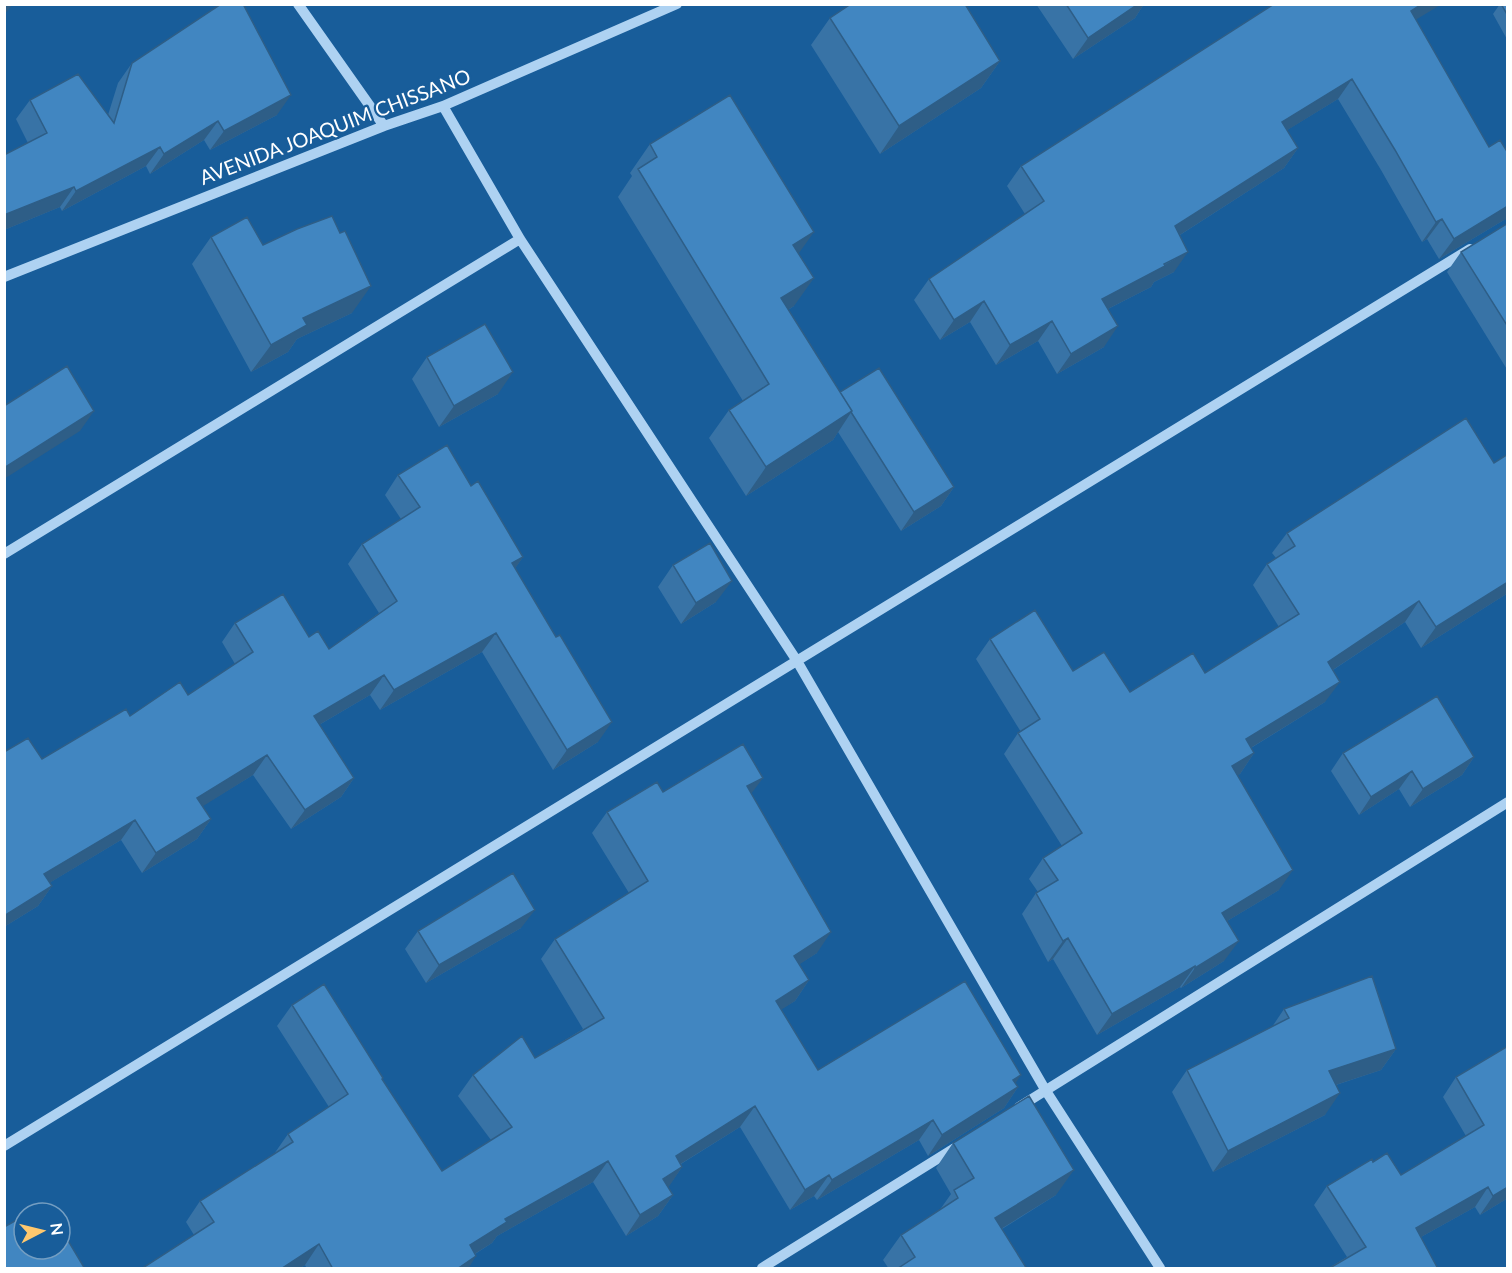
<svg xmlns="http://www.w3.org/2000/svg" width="1512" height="1273" font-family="Lato,sans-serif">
<rect width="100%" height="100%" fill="#185d9a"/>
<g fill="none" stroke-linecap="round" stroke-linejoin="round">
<path stroke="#aed2f2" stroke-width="10" d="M298,4L384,126
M443,106L520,239L797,661L1046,1091L1160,1268
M4,277L384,126L443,106L677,4
M4,554L520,239
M1019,1107L1508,802
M4,1146L1470,249
M762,1268L958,1146"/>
</g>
<path fill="#3873a6" d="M1036,4H1144L1135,18L1073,59Z
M1500,4H1508V41L1493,14Z
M830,18L1000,61L981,88L880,154L811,45Z
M1416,20L1504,220L1439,259L1427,239L1422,242L1381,170L1338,99L1287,130L1298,148L1284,168L1180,235L1174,272L1154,282L1151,287L1108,309L1104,347L1057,374L1038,341L996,365L970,322L940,340L914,300L929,279L1025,214L1007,186L1021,166Z
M132,63L277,115L210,150L204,140L150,174L146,166L62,211L60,207L4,230V155L28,143L16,119L30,100L108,115L118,83Z
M650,144L799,253L794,306L788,310L840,392L954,487L941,506L901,531L838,432L833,440L746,496L709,438L729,410L743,401L618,197L632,176L630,173Z
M1508,223V371L1447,272L1461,252Z
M211,237L263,245L352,313L297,339L288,352L251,372L192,264Z
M427,357L498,394L439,427L412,379Z
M1508,454V593L1421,648L1405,622L1333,670L1325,702L1251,748L1254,753L1240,774L1237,775L1279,890L1227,921L1224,961L1181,988L1180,987L1097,1035L1053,959L1048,962L1022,914L1036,893L1038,892L1029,879L1043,858L1062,846L1004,754L1018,733L1021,732L976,659L990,639L1130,692L1205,673L1279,627L1253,585L1267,564L1276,558L1272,553L1287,533L1494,463Z
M398,475L471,486L523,557L515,568L598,742L553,770L482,652L380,710L370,695L319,725L354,778L341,797L291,829L253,775L202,806L211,819L197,839L142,873L121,840L49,883L52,886L38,906L4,927V752L42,759L130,716L188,695L235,664L222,642L235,623L309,637L329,649L379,613L348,564L362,544L401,519L385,495Z
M673,565L716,602L681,624L658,587Z
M1343,753L1474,757L1462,775L1410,807L1399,789L1359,815L1331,771Z
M663,792L751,794L817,953L799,964L809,980L795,1001L781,1009L818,1070L1015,1083L1018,1087L1004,1108L928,1156L919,1140L817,1200L814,1196L790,1210L740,1127L681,1164L682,1167L668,1187L673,1195L658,1216L626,1236L593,1182L497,1236L492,1243L475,1254L468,1269H307L305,1265L299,1269H141L194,1235L186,1222L200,1201L274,1154L288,1134L329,1107L277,1026L292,1005L382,1080L442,1171L491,1140L458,1096L473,1075L535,1058L583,1029L541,959L555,939L629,893L592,833L607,812Z
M521,928L426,983L405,949L418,931Z
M1284,1009L1396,1049L1381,1070L1336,1085L1325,1115L1213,1172L1172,1092L1187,1070L1272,1027Z
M1508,1046V1198L1480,1215L1475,1207L1421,1237L1438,1269H1327L1347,1257L1314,1205L1327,1186L1373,1162L1401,1175L1466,1136L1443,1097L1456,1077Z
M953,1143L1056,1195L1002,1229L1027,1269H889L883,1260L901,1235L939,1211L951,1194L936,1168Z"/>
<path fill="#2e5e87" d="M4,4H13L4,15Z
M1138,4H1144L1135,18L1073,59L1088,38Z
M1422,4H1442L1397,31L1411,11Z
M1000,61L981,88L880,154L899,126Z
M1352,79L1338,99L1268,142L1282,122Z
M291,95L277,115L210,150L224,131Z
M218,121L204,140L150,174L164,154Z
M160,147L146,166L62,211L76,191Z
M1298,148L1284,168L1161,247L1175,226Z
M74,187L60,207L4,230V215Z
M1508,206V219L1504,220L1439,259L1454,239Z
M1442,219L1427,239L1422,242L1436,222Z
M814,232L794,260L793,245Z
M1188,252L1174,272L1154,282L1151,287L1088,319L1102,299Z
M814,278L794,306L761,327L781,298Z
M371,286L352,313L297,339L288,352L251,372L271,345L303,318Z
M984,301L970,322L940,340L954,320Z
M1052,321L1038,341L996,365L1010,345Z
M1118,326L1104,347L1057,374L1071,354Z
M513,372L498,394L439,427L454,406Z
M94,411L80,431L4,479V468Z
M852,411L833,440L746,496L766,467Z
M954,487L941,506L901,531L914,512Z
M523,557L510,576L512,563Z
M732,581L716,602L681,624L696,603Z
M1508,582V593L1421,648L1436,627Z
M1419,601L1405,622L1313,683L1328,662Z
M496,633L482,652L380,710L394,690Z
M384,675L370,695L300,736L314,716Z
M1340,682L1325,702L1231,760L1246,739Z
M612,722L598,742L553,770L567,750Z
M1254,753L1240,774L1218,787L1232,766Z
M267,755L253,775L184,818L197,798Z
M1474,757L1462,775L1410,807L1423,789Z
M1412,771L1399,789L1359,815L1371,797Z
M354,778L341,797L291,829L305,810Z
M763,778L748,798L747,786Z
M211,819L197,839L142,873L156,853Z
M135,820L121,840L31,894L44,874Z
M1293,870L1279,890L1207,933L1222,913Z
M52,886L38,906L4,927V916Z
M535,910L521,928L426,983L439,965Z
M831,932L817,953L780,977L794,956Z
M1068,938L1053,959L1048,962L1063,941Z
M1239,941L1224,961L1181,988L1195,968Z
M1195,966L1180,987L1097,1035L1112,1014Z
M809,980L795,1001L762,1022L776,1001Z
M1396,1049L1381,1070L1314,1092L1329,1071Z
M1021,1075L1008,1094L1018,1087L1004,1108L928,1156L942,1135Z
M1340,1093L1325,1115L1213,1172L1228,1151Z
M755,1106L740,1127L661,1176L676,1156Z
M933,1120L919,1140L817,1200L832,1180Z
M608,1161L593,1182L497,1236L492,1243L455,1266L470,1245L505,1219Z
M682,1167L668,1188L663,1179Z
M1074,1170L1056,1195L978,1243L995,1218Z
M829,1175L814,1196L790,1210L805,1190Z
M1488,1187L1475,1207L1403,1247L1416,1228Z
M1508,1187V1198L1480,1215L1493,1196Z
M673,1195L658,1216L626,1236L640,1215Z
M319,1244L305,1265L299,1269H281Z
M476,1256L468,1269H457Z"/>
<path fill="#4186c1" stroke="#2e5e87" stroke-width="1.5" d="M221,4H243L291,95L224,131L218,121L164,154L160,147L76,191L74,187L4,215V155L47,133L30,100L78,74L114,123L132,63Z
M851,4H965L1000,61L899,126L830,18Z
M1066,4H1138L1088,38Z
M1274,4H1422L1411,11L1489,147L1500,140L1508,153V206L1454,239L1442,219L1436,222L1395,150L1352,79L1282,122L1298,148L1175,226L1188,252L1164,264L1165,266L1102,299L1118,326L1071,354L1052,321L1010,345L984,301L954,320L929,279L1044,201L1021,166Z
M1501,4H1508V16Z
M730,95L814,232L793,245L814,278L781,298L852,411L766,467L729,410L769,384L638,169L657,157L650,144Z
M332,216L340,233L345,231L371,286L303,318L307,325L271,345L211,237L247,217L263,245L297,229Z
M1508,223V327L1461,252Z
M485,324L513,372L454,406L427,357Z
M67,366L94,411L4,468V406Z
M879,368L954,487L914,512L851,412L852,411L840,392Z
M1466,418L1494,463L1508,454V582L1436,627L1419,601L1328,662L1340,682L1246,739L1254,753L1232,766L1293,870L1222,913L1239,941L1195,968V966L1112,1014L1068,938L1063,941L1036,893L1058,880L1043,858L1082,833L1018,733L1040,719L990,639L1035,610L1073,671L1104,652L1130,692L1193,653L1205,673L1299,614L1267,564L1295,546L1287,533Z
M447,445L471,486L478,481L523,557L512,563L556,637L560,635L612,722L567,750L496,633L394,690L384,675L314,716L354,778L305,810L267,755L197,798L211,819L156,853L135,820L44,874L52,886L4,916V752L28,738L42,759L126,709L130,716L180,682L188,695L253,652L235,623L283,594L309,637L318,631L329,649L397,601L362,544L420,507L398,475Z
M710,543L732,581L696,603L673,565Z
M1437,696L1474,757L1423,789L1412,771L1371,797L1343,753Z
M743,744L763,778L747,786L831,932L794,956L809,980L776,1001L818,1070L965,981L1021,1075L1013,1080L1018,1087L942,1135L933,1120L832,1180L829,1175L805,1190L755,1106L676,1156L682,1167L663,1179L673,1195L640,1215L608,1161L505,1219L507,1222L470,1245L476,1256L457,1269H333L319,1244L281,1269H141L214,1222L200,1201L293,1142L288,1134L348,1094L292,1005L324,984L383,1078L382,1079L442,1171L512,1127L473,1075L522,1036L535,1058L604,1018L555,939L648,881L607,812L657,782L663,792Z
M513,873L535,910L439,965L418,931Z
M1372,976L1396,1049L1329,1071L1340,1093L1228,1151L1187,1070L1289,1018L1284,1009Z
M1508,1046V1187L1493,1196L1488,1187L1416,1228L1438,1269H1328L1366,1247L1327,1186L1372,1159L1373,1162L1387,1153L1401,1175L1484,1125L1456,1077Z
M1029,1096L1074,1170L995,1218L1027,1269H897L915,1257L901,1235L958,1198L954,1190L974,1178L953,1143Z
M45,1203L52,1213H28Z
M24,1216V1249H60V1227L85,1269H4V1227Z"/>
<g text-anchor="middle" stroke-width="4.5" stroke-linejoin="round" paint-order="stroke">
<g font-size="20" fill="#fff" stroke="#185d9a">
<text transform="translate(335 127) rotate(-21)" y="7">AVENIDA JOAQUIM CHISSANO</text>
</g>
</g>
<rect width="1512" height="1273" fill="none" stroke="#ffffff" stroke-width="12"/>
<g transform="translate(42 1231) rotate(83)"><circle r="28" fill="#185d9a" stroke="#749ec2" stroke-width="1.5"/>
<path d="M0-4.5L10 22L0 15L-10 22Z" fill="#ffc86e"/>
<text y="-9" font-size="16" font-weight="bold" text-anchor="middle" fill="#ffffff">N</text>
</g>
</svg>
